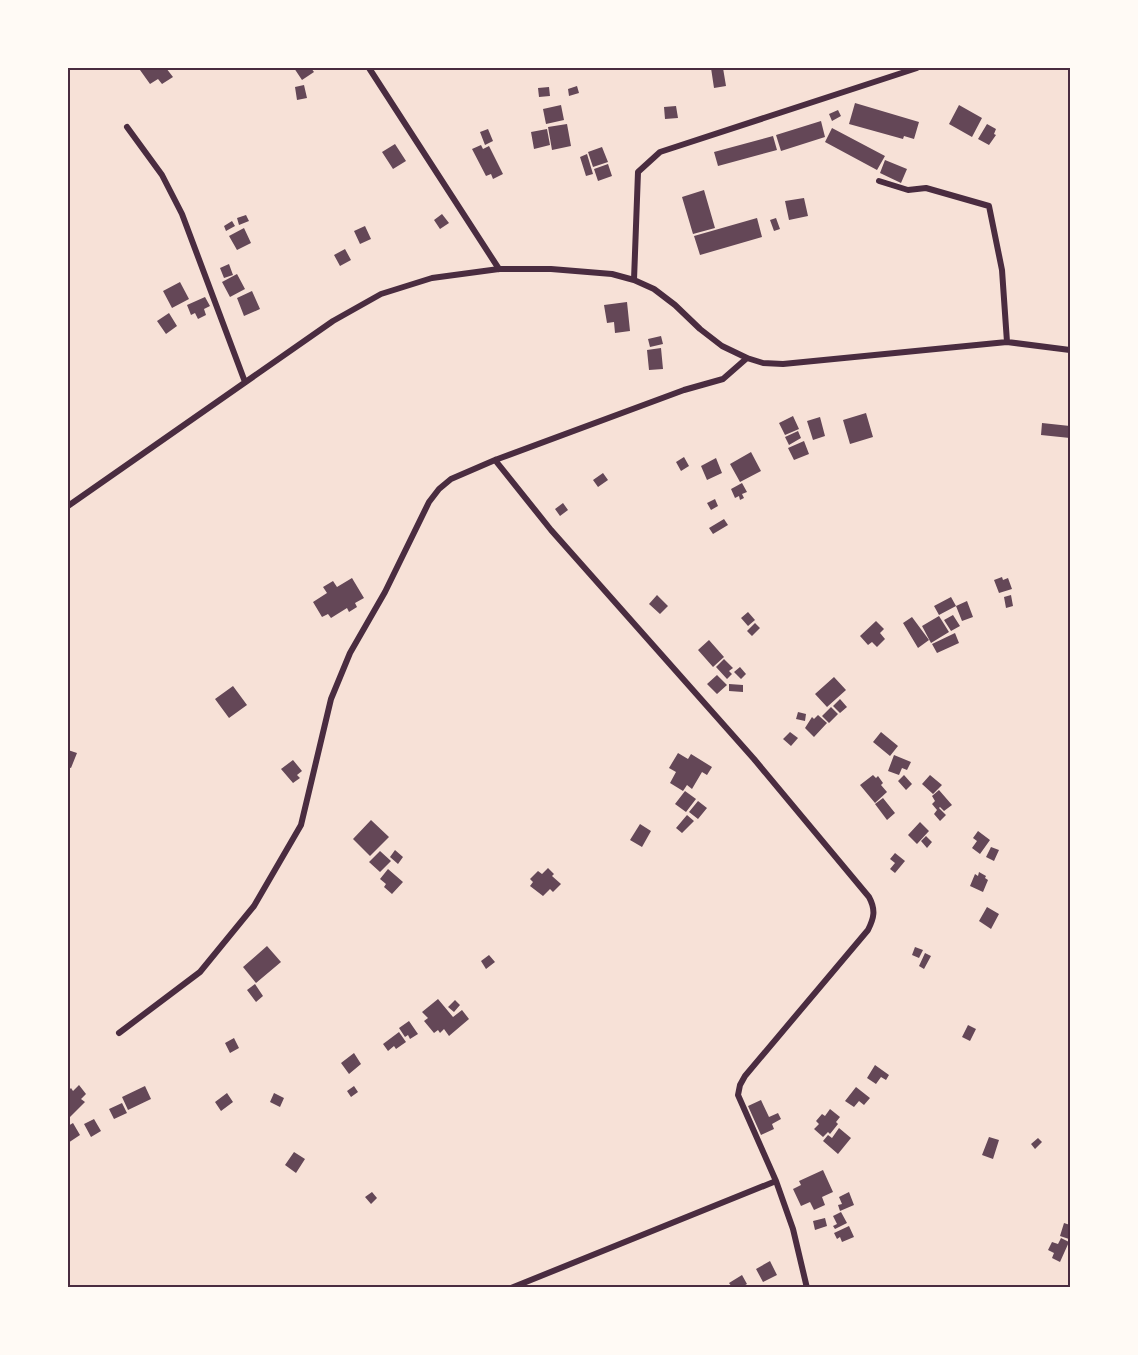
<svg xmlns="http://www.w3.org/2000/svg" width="1138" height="1355" font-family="'Open Sans',sans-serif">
<rect width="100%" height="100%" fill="#f7e1d7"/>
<path fill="#644757" d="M144,68H166L173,77L162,84L158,79L150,84L140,70Z
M294,68H311L314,72L302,80Z
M711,68H723L726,86L714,88Z
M304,85L307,98L297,100L295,87Z
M577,86L579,93L569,96L568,89Z
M549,87L550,96L539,97L538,88Z
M855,103L919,122L914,139L904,136L903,139L849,124Z
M561,105L564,120L546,124L543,109Z
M959,105L982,118L972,137L949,124Z
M676,106L678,118L665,119L664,107Z
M838,110L841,116L832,121L829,114Z
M821,121L825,137L781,151L776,135Z
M567,124L571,146L552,150L548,127Z
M987,124L996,129L994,134L996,135L989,145L978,139Z
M832,128L885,156L877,170L825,142Z
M488,129L493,141L485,145L480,132Z
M547,129L550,145L534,149L531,132Z
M773,136L777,150L718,166L714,152Z
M395,144L406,161L393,169L382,152Z
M481,145L483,149L489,146L503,174L493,179L491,174L486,176L472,149Z
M602,147L608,162L593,167L588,152Z
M587,154L593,174L586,176L580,157Z
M885,160L907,169L901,183L880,173Z
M608,164L612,176L598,181L594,169Z
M704,190L715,228L693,234L682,197Z
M804,198L808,216L789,220L785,201Z
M442,214L449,223L440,229L434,220Z
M246,215L249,221L239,225L237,218Z
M757,218L762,237L700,255L694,236Z
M776,218L780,229L774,231L770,220Z
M232,221L235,226L226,231L224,226Z
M365,226L371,239L360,244L354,231Z
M244,228L251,243L237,250L229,236Z
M345,249L351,260L340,266L334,255Z
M229,264L233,275L224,278L220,268Z
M237,274L245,289L230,297L222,282Z
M180,282L189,299L172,308L163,291Z
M252,291L260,309L244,316L237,298Z
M205,297L210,306L204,309L206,315L198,319L195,313L191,315L187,305Z
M627,302L630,331L615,333L614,322L607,323L604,305Z
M169,313L177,326L166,334L157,321Z
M661,336L663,344L650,347L648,339Z
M661,348L663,369L649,370L647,350Z
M866,413L873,437L850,444L843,420Z
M793,416L799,429L785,435L779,423Z
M820,417L825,436L813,440L807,421Z
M1042,423L1070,426V438L1041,435Z
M798,431L801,438L789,445L785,437Z
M804,441L809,454L794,460L788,448Z
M751,452L761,471L740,482L730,464Z
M684,457L689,466L681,471L676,462Z
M716,458L722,473L707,480L701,466Z
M603,473L608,480L598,487L593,480Z
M742,483L747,492L742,494L744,498L740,500L739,496L735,498L731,489Z
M715,499L718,506L711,510L707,503Z
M563,503L568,510L560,516L555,509Z
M724,519L728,525L713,534L709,528Z
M1002,577L1003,580L1008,578L1012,589L999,593L994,580Z
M352,578L364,598L355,603L357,607L349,612L347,608L331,618L328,614L322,617L313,602L327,593L323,587L333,581L337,587Z
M657,595L668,606L660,614L649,604Z
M1011,595L1013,606L1006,608L1004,597Z
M951,597L956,606L939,615L934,606Z
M967,601L973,617L962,621L956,606Z
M748,612L755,620L748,626L741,618Z
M953,615L960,626L951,631L944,620Z
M939,616L949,632L931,643L922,626Z
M912,617L929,640L918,648L903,623Z
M876,621L884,629L880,633L885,639L877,647L872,642L868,645L860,636Z
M755,623L760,628L752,636L747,631Z
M955,633L959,643L937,653L932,644Z
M709,640L724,657L713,667L698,650Z
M724,659L733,668L729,671L732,674L727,679L716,667Z
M740,667L746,674L741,679L734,672Z
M717,675L727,685L717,694L707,684Z
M834,677L846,690L827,707L815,694Z
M729,684L743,685V692L729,691Z
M233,686L247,705L229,718L215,699Z
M840,699L847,707L840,713L833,706Z
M831,707L838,714L829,723L822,716Z
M798,712L806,714L805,721L796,719Z
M818,715L827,723L814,737L805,728L812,717L814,719Z
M790,732L798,738L791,746L783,739Z
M881,732L898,746L890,756L873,742Z
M68,750L77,753L71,768L68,767Z
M678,753L688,759L691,754L712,767L707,775L702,772L692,789L687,785L683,791L670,783L676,772L669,768Z
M894,755L911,762L907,770L902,768L899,775L888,771Z
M293,760L302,771L297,775L300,778L293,783L281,769Z
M873,775L876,778L878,776L883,783L881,785L887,792L875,803L860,785Z
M904,775L912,784L906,790L898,781Z
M930,775L942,785L933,794L922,784Z
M939,790L952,805L944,811L940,807L939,808L946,815L940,821L934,814L937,810L932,804L935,801L932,796Z
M685,791L696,799L686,812L675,804Z
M883,798L895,813L887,820L875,804Z
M698,801L707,808L698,819L689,812Z
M687,815L694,821L682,833L676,828Z
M371,820L389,837L370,856L353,839Z
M920,822L929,831L917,844L908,835Z
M640,824L651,831L642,847L630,840Z
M978,831L990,840L980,854L972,848L977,841L973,838Z
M926,836L932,842L927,848L921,841Z
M991,847L999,850L994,861L986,857Z
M395,850L403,857L398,864L390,857Z
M380,851L391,861L380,872L369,862Z
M895,853L905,861L895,873L890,869L895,863L890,859Z
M548,868L554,874L552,876L561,884L553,892L550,889L543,896L530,886L533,882L530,879L538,871L542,874Z
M388,869L403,882L392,894L384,887L386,884L380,879Z
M979,872L986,876L985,878L988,880L983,892L970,886L975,874L978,876Z
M987,907L999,914L991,929L979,921Z
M267,946L281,962L256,983L243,967Z
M915,947L923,950L919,958L912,955Z
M925,953L931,956L924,969L919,966Z
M489,955L495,962L486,969L481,961Z
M255,984L263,996L256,1002L247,990Z
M438,999L453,1017L462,1010L469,1019L449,1036L444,1029L440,1033L438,1030L434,1033L424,1021L428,1018L422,1012Z
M455,1000L460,1005L454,1012L448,1007Z
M409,1021L418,1034L410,1039L408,1035L405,1037L399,1028Z
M968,1025L976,1029L970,1041L962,1037Z
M399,1032L406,1042L396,1049L394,1046L388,1051L383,1044Z
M234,1038L239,1048L230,1053L225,1043Z
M354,1053L361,1064L349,1074L341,1063Z
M875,1065L889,1075L886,1080L881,1077L876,1084L867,1078Z
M79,1085L86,1094L81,1099L85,1102L68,1119V1091L71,1088L73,1091Z
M145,1086L151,1099L128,1110L122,1097Z
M354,1086L358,1092L351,1097L347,1091Z
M856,1087L870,1098L864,1105L859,1101L854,1107L845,1101Z
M227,1093L233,1102L221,1111L215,1102Z
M274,1093L284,1098L280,1107L270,1102Z
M761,1100L769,1117L778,1113L781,1119L772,1124L774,1129L761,1135L748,1106Z
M122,1103L127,1113L114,1119L109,1109Z
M830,1109L840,1117L836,1122L838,1124L830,1134L828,1132L823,1137L814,1129L819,1124L816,1121L822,1114L825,1116Z
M94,1119L101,1131L91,1137L84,1124Z
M73,1123L80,1135L68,1143V1126Z
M839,1128L851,1138L838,1154L823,1141L828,1135L832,1138Z
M989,1137L999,1140L993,1159L982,1155Z
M1038,1138L1042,1142L1035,1149L1031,1144Z
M294,1152L305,1159L296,1173L285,1165Z
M823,1170L833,1192L822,1197L825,1205L814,1210L810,1202L801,1206L793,1189L801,1185L799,1181Z
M372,1192L377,1198L371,1204L365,1197Z
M849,1192L854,1205L840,1211L838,1205L842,1204L839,1197Z
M841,1212L847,1223L835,1229L833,1226L837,1224L833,1216Z
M825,1218L827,1226L815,1230L813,1221Z
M1064,1223L1070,1225L1069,1239L1060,1236Z
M849,1226L854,1237L842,1242L840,1237L837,1239L834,1233Z
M1061,1238L1069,1242L1060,1262L1052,1258L1054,1253L1048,1250L1052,1242L1058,1244Z
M770,1261L777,1275L763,1282L756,1269Z
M742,1275L747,1284L742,1287H732L729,1283Z"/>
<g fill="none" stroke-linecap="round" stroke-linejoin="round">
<path stroke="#4a2c40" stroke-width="6" d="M369,68L499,269
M127,127L162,175L182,214L245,382
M879,181L908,190L926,188L989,206L1002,270L1007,342
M634,280L638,172L660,152L917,68
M495,460L551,530L754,759L869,897C876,910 874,918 868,930L745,1076L740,1085L738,1095L776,1181L793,1229L807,1288
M68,506L333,321L381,294L432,278L499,269H551L612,274L634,280L654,289L675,305L700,329L722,346L747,358L763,363L783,364L1007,342L1070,350
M119,1033L200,972L254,906L301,825L331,699L350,653L385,592L429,502L439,489L451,479L495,460L684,390L723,379L747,358
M511,1288L776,1181"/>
</g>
<rect width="1138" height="1355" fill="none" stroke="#fffaf5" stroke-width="138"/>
<rect x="69" y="69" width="1000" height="1217" fill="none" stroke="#4a2c40" stroke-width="2"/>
</svg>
